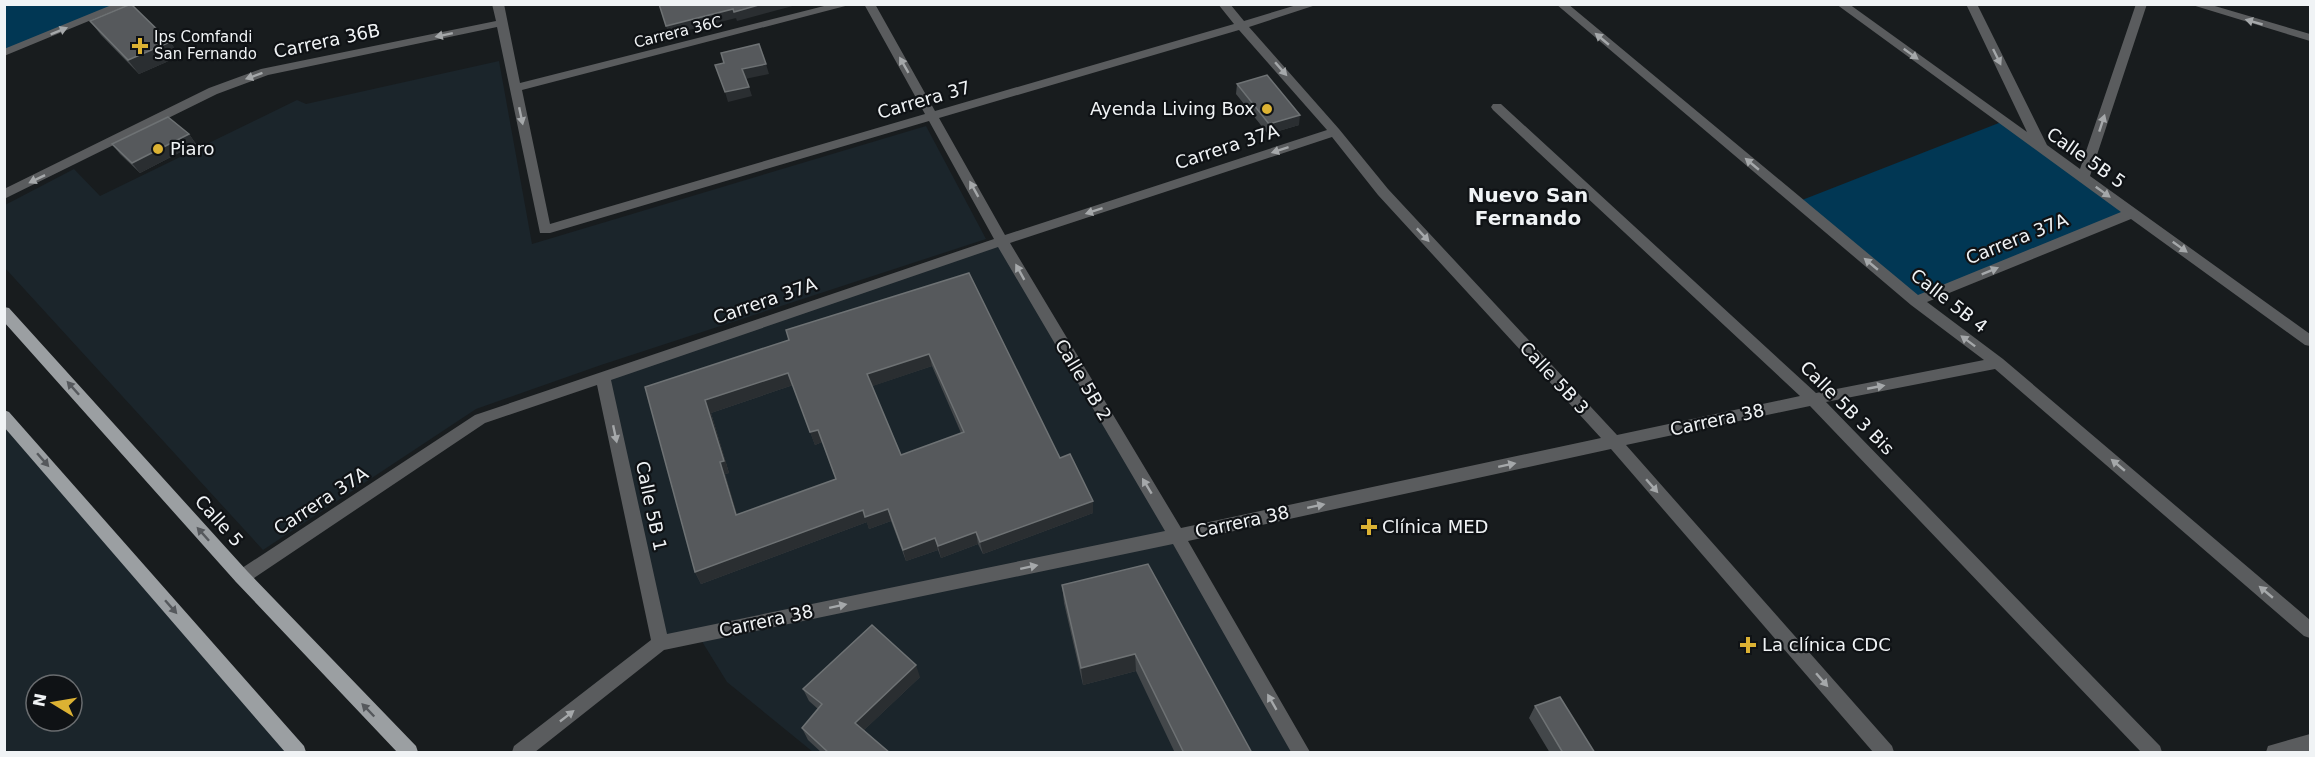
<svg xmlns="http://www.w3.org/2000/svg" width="2315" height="757" font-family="'DejaVu Sans',sans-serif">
<rect width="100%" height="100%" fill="#181c1e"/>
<path fill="#1b252b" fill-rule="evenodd" d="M499,61L532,244L926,126L986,239L601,365L476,409L263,550L5,268V205L74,169L100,196L297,100L306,104Z
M1002,241L1177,536L1301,752H813L727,682L698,635L660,643L603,377Z
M4,416L180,617L297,752H5ZM36,685H72V721H36Z"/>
<path fill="#013754" d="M5,5H121L5,53Z
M2004,121L2132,213L1916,301L1797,202Z"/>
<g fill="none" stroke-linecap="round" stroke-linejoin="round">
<path fill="#5a5c5e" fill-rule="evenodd" d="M114,4H130L4,56V49Z
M492,4H504L520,83L832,4H853L522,90L550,224L925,114L864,4H875L935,111L1234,24L1218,4H1230L1244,21L1300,4H1319L1249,27L1339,129L1388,189L1617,435L1800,396L1493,110L1491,107L1493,104H1501L1816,393L1984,360L1911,305L1556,4H1568L1918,295L2121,212L1836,4H1849L2027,132L1966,4H1977L2047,145L2080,169L2136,4H2147L2090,176L2310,334V346L2305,345L2131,219L1927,302L2003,359L2310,620V638L2304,636L1995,369L1826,402L2160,746L2162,752H2141L1810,406L1626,445L1892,746L1894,752H1873L1611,449L1188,541L1310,752H1291L1173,544L664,650L535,752H512L514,746L651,640L597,385L485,423L248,582L242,584L236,582L234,577L236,572L475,415L994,239L929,121L550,233H540L497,27L268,75L217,94L4,199V189L209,88L261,69L496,21ZM1239,30L1327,130L1005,235L939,118ZM1332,137L1378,195L1601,438L1181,528L1010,243ZM998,247L1165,531L667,634L611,380Z
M2189,4H2208L2310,34V41Z
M2310,734V752H2266L2268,746Z"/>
<path fill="#9b9fa2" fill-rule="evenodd" d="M4,307L9,308L248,572L416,746L418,752H397L236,582L4,322Z
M4,410L9,412L304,746L306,752H285L4,427Z"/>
</g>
<path fill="#43474a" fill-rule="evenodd" d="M90,21L170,42L180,56L139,74L101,35Z
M1237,84L1299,125L1268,134L1236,94Z
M189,134L196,144L140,173L120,154L112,144Z
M969,273L1060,458L1093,513L983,554L978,544L941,558L938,550L906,561L891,521L869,529L867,522L701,584L695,572L645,387L789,340ZM932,366L961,433L901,455L872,386ZM793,385L815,445L822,442L836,479L737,515L725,474L729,473L711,413Z
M1062,585L1252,753H1175L1136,671L1083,685L1064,603Z
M920,677L864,730L890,753H822L808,740L802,728L818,709L809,701L803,689Z
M1535,706L1595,753H1550L1529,718Z"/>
<path fill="#2a2e31" d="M762,4H800L737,21L734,12Z
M733,9L736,18L669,35L666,26Z
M170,42L180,56L139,74L128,60Z
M766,64L769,74L745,79L742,69Z
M749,87L752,96L728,102L725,92Z
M1300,115L1299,125L1268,134L1269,124Z
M189,134L196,144L140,173L132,163Z
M929,354L932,366L870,387L867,374Z
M788,373L793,385L711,413L729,473L725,474L741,527L736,515L720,462L705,400Z
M818,430L822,442L815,445L810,432Z
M1093,501V513L983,554L980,542Z
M888,509L891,521L869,529L865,517Z
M863,510L867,522L701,584L695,572Z
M976,532L978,544L941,558L938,546Z
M935,538L938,550L906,561L903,550Z
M1135,654L1136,671L1083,685L1081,668Z
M916,665L920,677L860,734L855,723Z"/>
<path fill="#56595c" stroke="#6e7274" stroke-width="1.5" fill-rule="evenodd" d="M131,4L170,42L128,60L90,21Z
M659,4H762L734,12L733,9L666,26Z
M759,44L766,64L742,69L749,87L725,92L715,65L724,63L721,53Z
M1267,75L1300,115L1269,124L1237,84Z
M168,117L189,134L132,163L112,144Z
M969,273L1060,458L1070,454L1093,501L980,542L976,532L938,546L935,538L903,550L888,509L865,517L863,510L695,572L645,387L789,340L786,330ZM929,354L964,432L901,455L867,374ZM788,373L810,432L818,430L836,479L736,515L720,462L724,461L705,400Z
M1148,564L1252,753H1184L1135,654L1081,668L1062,585Z
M872,625L916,665L855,723L890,753H829L802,728L822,704L803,689Z
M1560,697L1595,753H1563L1535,706Z"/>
<defs><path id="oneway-solid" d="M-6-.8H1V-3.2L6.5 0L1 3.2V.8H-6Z" transform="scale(1.5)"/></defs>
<g fill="#a5a8aa">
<use href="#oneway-solid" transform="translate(2254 22) rotate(-164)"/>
<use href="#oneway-solid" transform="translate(59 31) rotate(-22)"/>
<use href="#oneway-solid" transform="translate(444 35) rotate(168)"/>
<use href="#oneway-solid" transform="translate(1602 39) rotate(-140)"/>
<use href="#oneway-solid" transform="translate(1911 54) rotate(36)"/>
<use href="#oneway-solid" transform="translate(1997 57) rotate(64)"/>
<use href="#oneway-solid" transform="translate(904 65) rotate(-120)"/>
<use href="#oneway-solid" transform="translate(1281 69) rotate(49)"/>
<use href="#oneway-solid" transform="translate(254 76) rotate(160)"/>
<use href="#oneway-solid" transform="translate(521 116) rotate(78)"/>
<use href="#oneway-solid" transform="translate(2102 123) rotate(-72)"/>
<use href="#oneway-solid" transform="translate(1280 150) rotate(162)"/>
<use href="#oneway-solid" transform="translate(1752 164) rotate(-140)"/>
<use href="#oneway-solid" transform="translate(37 179) rotate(154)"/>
<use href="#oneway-solid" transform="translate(974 189) rotate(-119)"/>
<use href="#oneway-solid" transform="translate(2103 192) rotate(36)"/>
<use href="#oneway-solid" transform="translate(1094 211) rotate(162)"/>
<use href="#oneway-solid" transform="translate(1423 235) rotate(47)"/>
<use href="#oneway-solid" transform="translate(2180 247) rotate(36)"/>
<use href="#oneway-solid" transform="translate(1871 264) rotate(-140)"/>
<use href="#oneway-solid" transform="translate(1990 271) rotate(-22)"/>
<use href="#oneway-solid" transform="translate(1020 272) rotate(-119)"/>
<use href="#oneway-solid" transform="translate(1968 341) rotate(-143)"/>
<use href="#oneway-solid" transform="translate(1876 387) rotate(-11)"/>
<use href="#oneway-solid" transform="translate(615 434) rotate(78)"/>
<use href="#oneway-solid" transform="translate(1507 465) rotate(-12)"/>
<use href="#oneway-solid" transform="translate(2118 465) rotate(-140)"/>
<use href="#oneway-solid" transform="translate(1147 486) rotate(-121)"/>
<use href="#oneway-solid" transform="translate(1652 486) rotate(49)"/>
<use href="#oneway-solid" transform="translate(1316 506) rotate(-12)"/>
<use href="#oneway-solid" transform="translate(1029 567) rotate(-12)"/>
<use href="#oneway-solid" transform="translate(2266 592) rotate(-140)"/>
<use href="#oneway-solid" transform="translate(838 606) rotate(-12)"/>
<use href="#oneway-solid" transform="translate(1822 680) rotate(49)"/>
<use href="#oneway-solid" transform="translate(1272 702) rotate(-120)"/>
<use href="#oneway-solid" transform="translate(567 716) rotate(-38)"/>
</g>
<g fill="#55585c">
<use href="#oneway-solid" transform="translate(73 388) rotate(-132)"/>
<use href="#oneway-solid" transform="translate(43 460) rotate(49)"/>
<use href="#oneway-solid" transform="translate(203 534) rotate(-132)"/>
<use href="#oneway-solid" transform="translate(171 607) rotate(49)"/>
<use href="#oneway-solid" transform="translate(368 710) rotate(-134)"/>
</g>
<g fill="#dcb233" stroke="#0f1215" stroke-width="2">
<path d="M137 37h6v6h6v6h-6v6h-6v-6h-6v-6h6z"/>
<circle cx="1267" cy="109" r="6"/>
<circle cx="158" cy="149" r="6"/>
<path d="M1366 518h6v6h6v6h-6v6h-6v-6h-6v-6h6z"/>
<path d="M1745 636h6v6h6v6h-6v6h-6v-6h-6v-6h6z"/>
</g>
<g text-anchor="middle" stroke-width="4.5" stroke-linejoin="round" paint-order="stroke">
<g font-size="15" fill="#f0f3f5" stroke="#0f1215">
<text transform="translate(678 32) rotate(-14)" y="5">Carrera 36C</text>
</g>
<g font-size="15" fill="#f0f3f5" stroke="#0f1215" text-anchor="start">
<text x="154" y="42">Ips Comfandi<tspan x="154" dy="17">San Fernando</tspan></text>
</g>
<g font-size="18" fill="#f0f3f5" stroke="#0f1215">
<text transform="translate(327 41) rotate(-12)" y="6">Carrera 36B</text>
<text transform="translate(924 100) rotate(-16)" y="6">Carrera 37</text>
<text transform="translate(1227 147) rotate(-18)" y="6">Carrera 37A</text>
<text transform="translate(2086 158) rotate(35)" y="6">Calle 5B 5</text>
<text transform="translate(2017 239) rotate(-22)" y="6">Carrera 37A</text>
<text transform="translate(765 301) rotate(-19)" y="6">Carrera 37A</text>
<text transform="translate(1949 301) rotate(38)" y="6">Calle 5B 4</text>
<text transform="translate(1554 378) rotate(47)" y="6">Calle 5B 3</text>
<text transform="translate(1083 380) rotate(59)" y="6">Calle 5B 2</text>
<text transform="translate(1847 408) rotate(45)" y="6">Calle 5B 3 Bis</text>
<text transform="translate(1717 420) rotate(-12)" y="6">Carrera 38</text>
<text transform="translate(321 501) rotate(-33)" y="6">Carrera 37A</text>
<text transform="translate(651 506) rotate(78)" y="6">Calle 5B 1</text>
<text transform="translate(219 521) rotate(48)" y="6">Calle 5</text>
<text transform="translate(1242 522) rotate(-12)" y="6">Carrera 38</text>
<text transform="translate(766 621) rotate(-12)" y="6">Carrera 38</text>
</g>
<g font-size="18" fill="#f0f3f5" stroke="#0f1215" text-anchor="start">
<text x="1255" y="115" text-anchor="end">Ayenda Living Box</text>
<text x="170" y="155">Piaro</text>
<text x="1382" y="533">Clínica MED</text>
<text x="1762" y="651">La clínica CDC</text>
</g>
<g font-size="20" font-weight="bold" fill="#f0f3f5" stroke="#0f1215">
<text x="1528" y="202">Nuevo San<tspan x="1528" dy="23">Fernando</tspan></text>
</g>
</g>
<rect width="2315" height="757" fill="none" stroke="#f0f3f5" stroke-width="12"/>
<g transform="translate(54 703) rotate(281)"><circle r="28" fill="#0f1215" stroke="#696c6f" stroke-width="1.5"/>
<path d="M0-4.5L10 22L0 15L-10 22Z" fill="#dcb233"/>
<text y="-9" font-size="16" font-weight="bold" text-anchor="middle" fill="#f0f3f5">N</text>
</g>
</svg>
